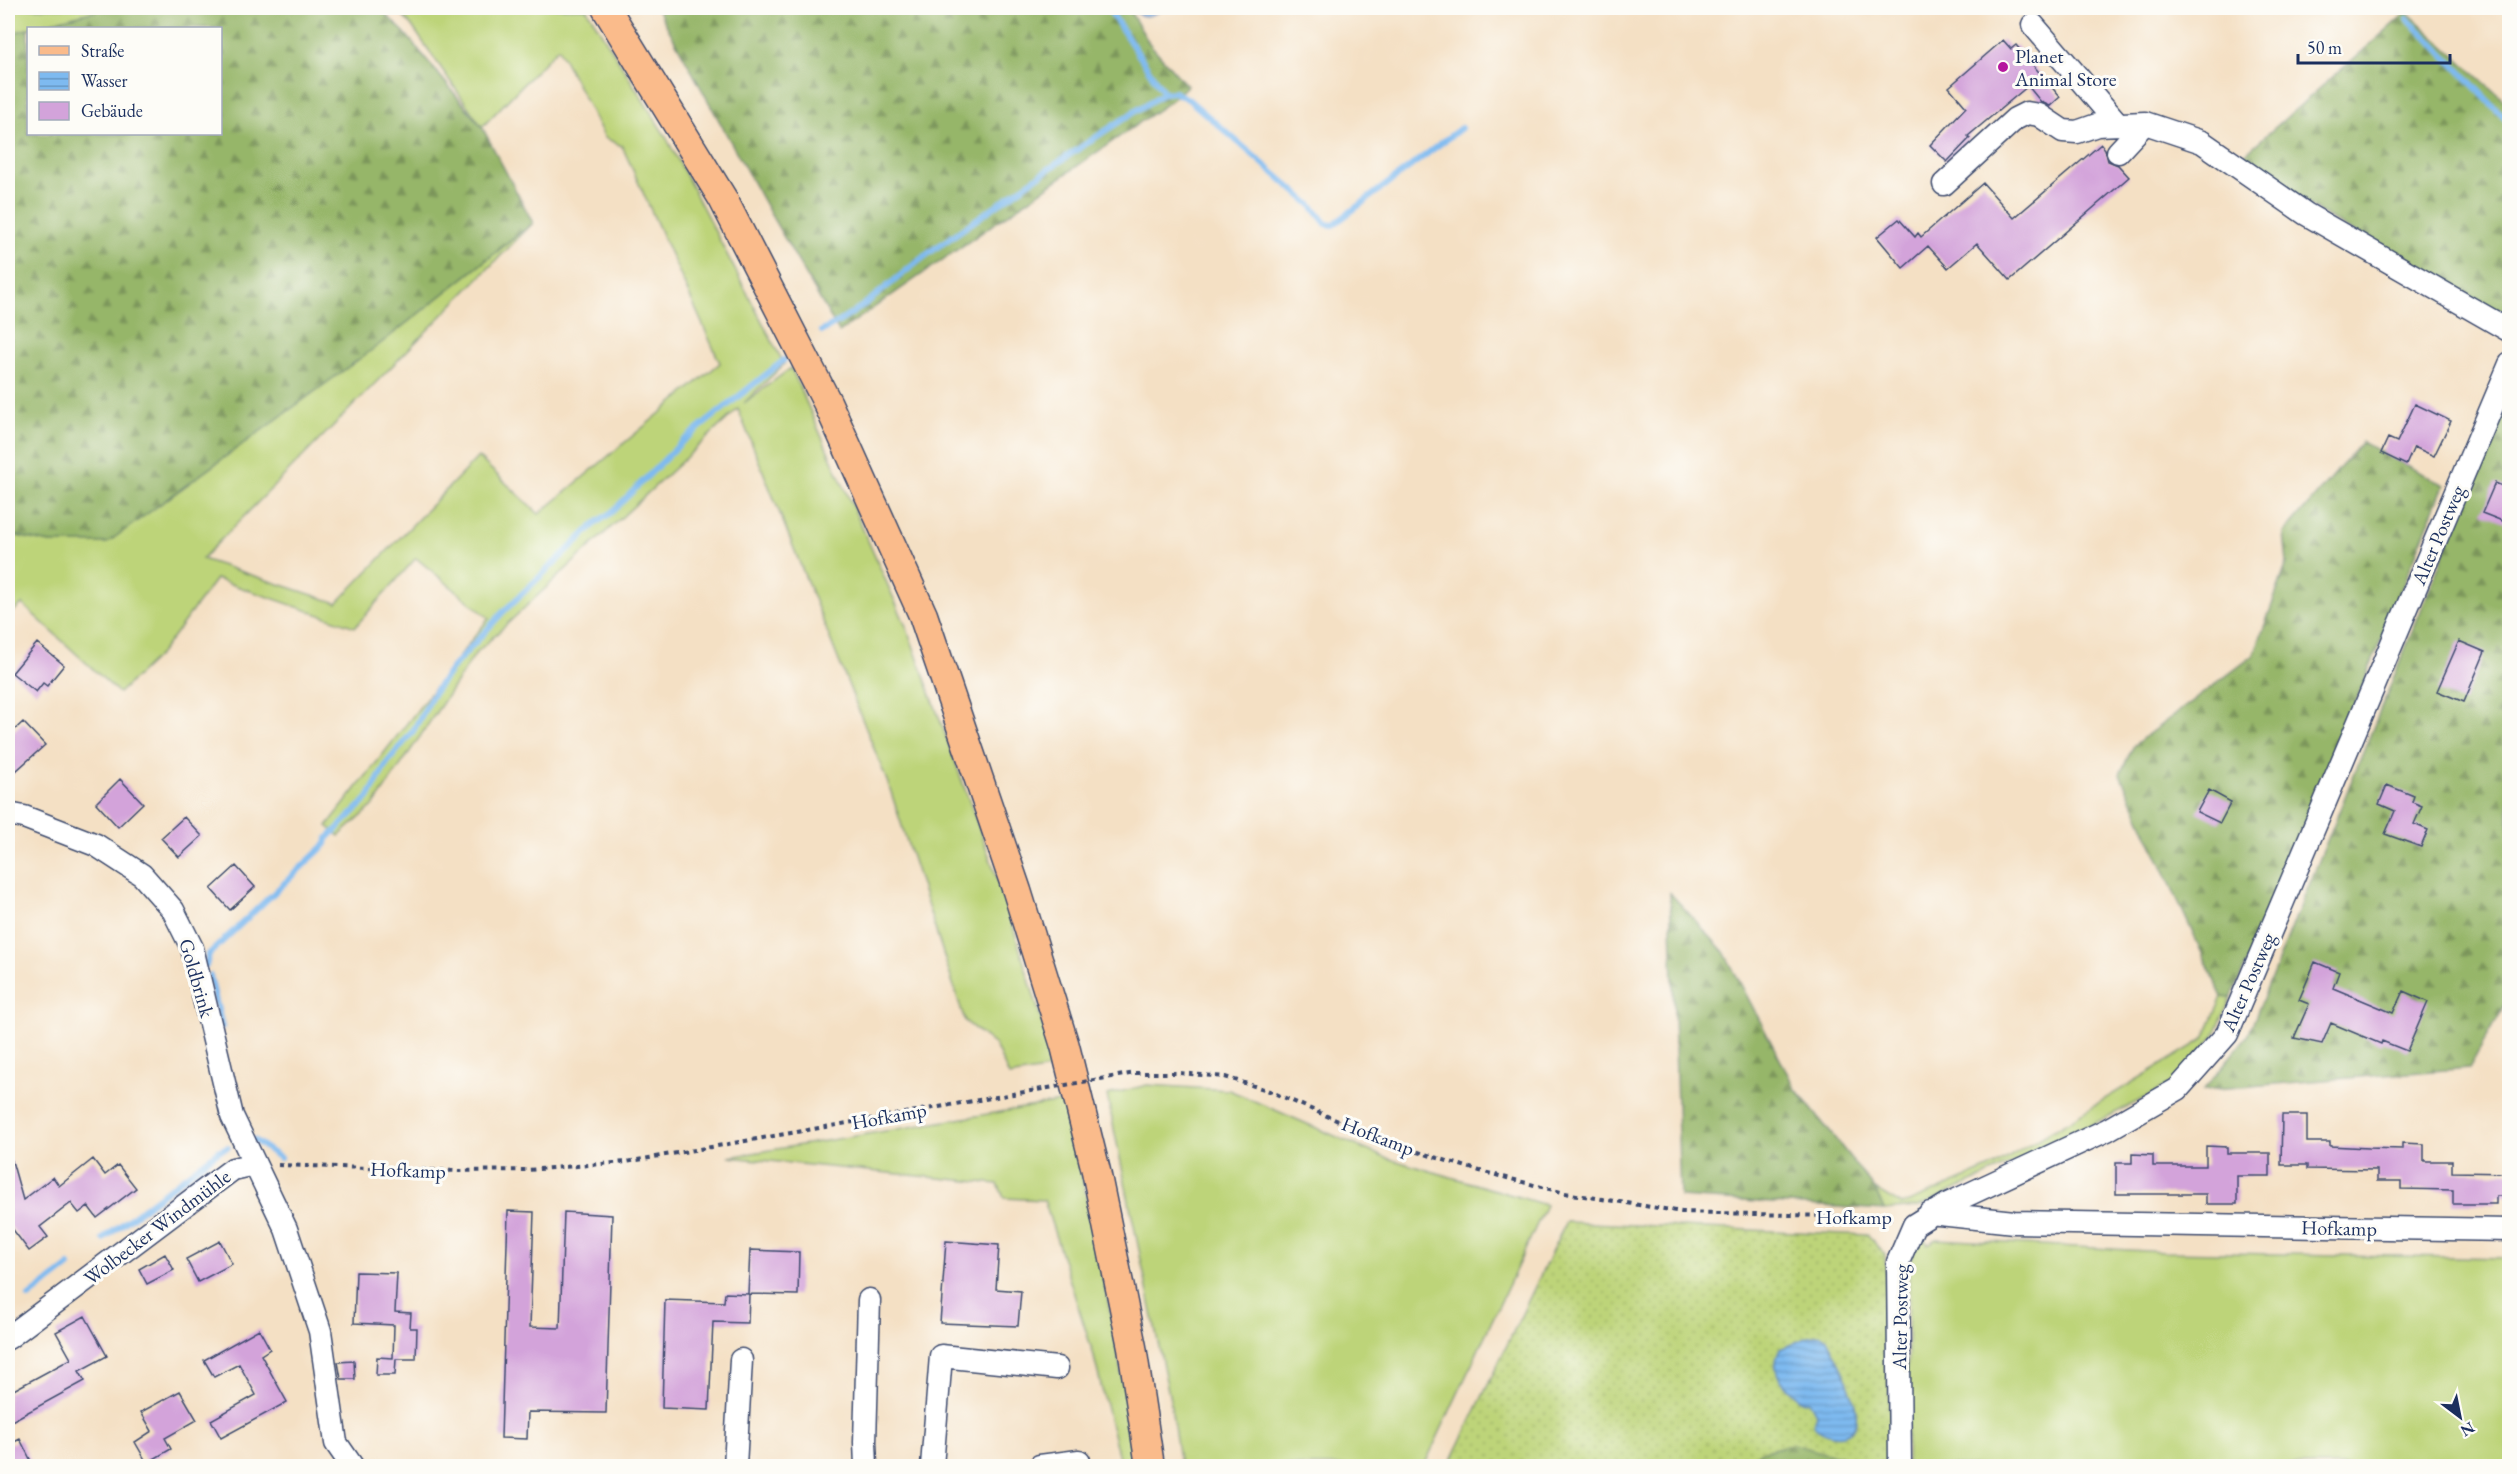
<svg xmlns="http://www.w3.org/2000/svg" width="2517" height="1474" font-family="'EB Garamond',serif">
<defs>
<pattern id="forest-firs" width="22" height="20" patternUnits="userSpaceOnUse" patternTransform="scale(1.5)"><rect width="22" height="20" fill="#96b669"/><path d="M5 1l3.5 6h-7zM16 11l3.5 6h-7z" fill="#7a945a"/></pattern>
<pattern id="garden-dots" width="8" height="8" patternUnits="userSpaceOnUse" patternTransform="scale(1.5)"><rect width="8" height="8" fill="#bdd479"/><path d="M2 2h.1M6 6h.1" fill="none" stroke="#a2b66b" stroke-width="1.8" stroke-linecap="round"/></pattern>
<pattern id="water-rules" width="6" height="5" patternUnits="userSpaceOnUse" patternTransform="scale(1.5)"><rect width="6" height="5" fill="#7ebaf0"/><path d="M0 2.5h6" fill="none" stroke="#6698c6"/></pattern>
</defs>
<rect width="100%" height="100%" fill="#fdfcf7"/>
<filter id="ink" filterUnits="userSpaceOnUse"><feTurbulence type="fractalNoise" baseFrequency=".0167" numOctaves="2"/><feDisplacementMap in="SourceGraphic" scale="12" xChannelSelector="R" yChannelSelector="G"/><feConvolveMatrix kernelMatrix="1 2 1 2 8 2 1 2 1" color-interpolation-filters="sRGB"/></filter>
<filter id="wash" filterUnits="userSpaceOnUse"><feTurbulence type="fractalNoise" baseFrequency=".008" numOctaves="4" result="noise"/><feDisplacementMap in="SourceGraphic" scale="24" xChannelSelector="R" yChannelSelector="G"/><feGaussianBlur stdDeviation="1.35" result="paint"/><feColorMatrix in="noise" values="0 0 0 0 0 0 0 0 0 0 0 0 0 0 0 0 0 1.4 0 .05"/><feComposite in="paint" operator="in"/></filter>
<g filter="url(#wash)">
<rect width="100%" height="100%" fill="#f4e0c4"/>
<path fill="#bdd479" stroke="#6c826c" stroke-width="1.5" d="M8,8H107L8,34Z
M395,8H586L666,137L784,364L744,403L791,368L906,626L1004,897L1056,1068L1009,1076L995,1045L965,1021L889,786L738,409L476,653L374,805L339,836L327,826L489,618L416,558L355,627L216,579L160,654L119,693L22,604L8,616V534L50,543L380,344L533,223L202,559L337,603L478,457L539,514L720,363L622,146L605,138L558,48L482,127L412,26Z
M2222,997L2231,998L2214,1036L2176,1079L2151,1095L2045,1148L1918,1207L1884,1210L1875,1189L1902,1205L1996,1165L2204,1039Z
M1147,1085L1229,1090L1383,1157L1546,1205L1424,1466H1180L1170,1400L1107,1095Z
M1066,1101L1111,1316L1138,1466H1121L1093,1353L1044,1200L1004,1198L998,1184L729,1157Z
M1920,1233L1928,1244L1936,1239L2164,1252L2509,1258V1466H1906L1909,1271L1913,1246Z"/>
<path fill="url(#forest-firs)" stroke="#587264" stroke-width="1.5" d="M107,8H379L404,32L482,127L533,223L380,344L107,543H50L8,534V34L28,29V134H220V28H29Z
M657,8H1128L1149,43L1187,86L1172,100L839,332L771,215Z
M2407,12L2509,105V317H2502L2333,220L2238,160Z
M2509,394V998L2469,1068L2203,1090L2248,1035Z
M2362,442L2444,485L2274,902L2231,998L2222,997L2120,774L2134,745L2254,655L2287,563L2284,533Z
M1670,893L1724,952L1795,1088L1875,1189L1884,1210L1680,1197Z
M1793,1444L1884,1466H1744L1760,1452Z"/>
<path fill="url(#garden-dots)" stroke="#6c826c" stroke-width="1.5" d="M1566,1222L1868,1235L1885,1255L1892,1466L1835,1456L1793,1444L1760,1452L1744,1466H1449Z"/>
<path fill="url(#water-rules)" stroke="#4c74a7" stroke-width="1.5" d="M1131,8H1165C1152,17 1142,20 1131,8Z
M1821,1335L1827,1339C1836,1358 1877,1428 1843,1435C1831,1437 1821,1432 1813,1425L1816,1414L1809,1401L1800,1400C1783,1383 1768,1374 1780,1349L1808,1337Z"/>
<g fill="none" stroke-linecap="round" stroke-linejoin="round">
<path stroke="#7ebaf0" stroke-width="6" d="M2407,19L2434,44L2510,124
M1164,93L1174,92L1188,99L1312,206L1326,224L1333,225L1461,128
M822,331C861,312 894,279 929,253C1006,198 1084,143 1164,93L1108,8
M206,966L209,954L326,844L327,839L368,798L387,763L413,731L435,691L452,668L503,612L596,523L612,512L683,441L784,360
M210,976L222,1027
M254,1140L280,1158
M103,1239L220,1150L228,1147
M29,1297L69,1266"/>
</g>
<g id="blocks">
<path fill="#d3a3da" d="M2003,40L2011,49L2016,45L2060,97L2050,106L2041,102L2028,86L1968,136L1970,138L1947,162L1930,145L1966,107L1949,87Z
M2101,144L2105,149L2108,161L2118,165L2129,177L2010,280L1977,243L1948,268L1928,246L1903,268L1877,237L1899,219L1915,237L1918,233L1921,237L1983,183L2014,218Z
M2415,404L2451,421L2434,456L2414,447L2406,465L2381,453L2388,438L2397,442Z
M2495,483L2510,489V514L2505,522L2482,513Z
M2459,641L2485,652L2464,702L2437,691Z
M37,643L64,665L47,686L43,683L36,692L12,673Z
M23,722L45,745L8,778V736Z
M120,779L143,803L118,827L96,803Z
M2387,785L2414,796L2412,802L2422,806L2414,824L2428,830L2421,847L2385,834L2395,811L2379,804Z
M2209,790L2231,802L2220,823L2197,812Z
M184,817L202,836L179,857L161,838Z
M236,866L255,887L230,910L211,889Z
M2315,962L2339,972L2333,988L2393,1013L2403,991L2428,1002L2407,1051L2382,1041L2381,1044L2331,1023L2322,1044L2294,1038L2309,1004L2299,1000Z
M2282,1115H2307V1142H2330V1146L2368,1148L2402,1149V1143L2424,1144V1161H2452V1172L2510,1173V1196H2496V1204H2453V1190L2401,1189V1181H2377V1170L2307,1169V1165H2281Z
M2206,1146L2227,1147V1153H2270V1176H2237V1204H2206V1194H2116V1163H2132V1154L2153,1155V1166H2206Z
M93,1159L105,1175L118,1165L136,1188L97,1218L88,1206L79,1213L71,1203L40,1227L48,1237L29,1251L8,1223V1162L12,1161L23,1200L53,1177L59,1186Z
M508,1211L534,1212L530,1327L560,1328L564,1212L612,1215L606,1413L528,1412L527,1439L501,1438Z
M220,1241L232,1264L198,1282L186,1259Z
M946,1241L999,1245L996,1289L1021,1291L1018,1326L940,1323Z
M750,1250L799,1252L798,1295L749,1294L748,1323L713,1322L709,1410L662,1408L665,1300L724,1302L725,1293L748,1294Z
M165,1254L174,1270L147,1284L139,1269Z
M356,1272L397,1273L395,1312L411,1313L410,1328H417L416,1359H396L395,1375H376L377,1357L393,1358L394,1325L354,1323Z
M85,1316L107,1356L79,1371L85,1381L8,1423V1393L71,1359L56,1332Z
M259,1329L270,1349L261,1355L287,1402L221,1438L211,1420L256,1395L239,1364L214,1377L204,1360Z
M354,1361L355,1379H341L338,1362Z
M180,1391L197,1420L165,1438L171,1449L147,1463L135,1442L152,1431L141,1412Z
M20,1439L34,1467H12L8,1457V1445Z"/>
</g>
</g>
<g filter="url(#ink)">
<use href="#blocks" fill-opacity="0" stroke="#3c4a6d" stroke-width="1.5"/>
<g fill="none" stroke-linecap="round" stroke-linejoin="round">
<g stroke="#3c4a6d" stroke-width="25">
<path id="minor" d="M2033,25L2118,124
M2118,152L2145,123
M1944,184L2015,119L2027,113L2039,115L2063,131L2077,132L2097,125L2145,123L2202,142L2306,214L2510,331
M8,814L24,817L96,845L142,875L173,910L192,948L232,1116L286,1229L320,1331L336,1443L352,1466
M1930,1213L2014,1222L2510,1230
M8,1338L233,1169L255,1164
M735,1466L741,1360
M866,1466L865,1442L869,1300
M932,1466L941,1356L1057,1368
M1040,1466L1079,1461
M1900,1466L1898,1262L1914,1225L1948,1204L2107,1130L2178,1089L2227,1034L2510,364"/>
</g>
<g stroke="#3c4a6d" stroke-width="31">
<path id="major" d="M606,8L723,199L828,404L923,615L1017,891L1065,1046L1096,1171L1132,1347L1150,1466"/>
</g>
<path stroke="#3c4a6d" stroke-width="4" stroke-dasharray="4.5 4.5" stroke-linecap="butt" d="M1135,1073H1179L1225,1077L1267,1090L1389,1143L1480,1171L1565,1193L1682,1212L1896,1218
M278,1165L458,1171L527,1170L626,1162L967,1102"/>
<use href="#minor" stroke="#fff" stroke-width="22"/>
<use href="#major" stroke="#fabb8b" stroke-width="28"/>
<path stroke="#3c4a6d" stroke-width="4" stroke-dasharray="4.5 4.5" stroke-linecap="butt" d="M967,1102L1135,1073"/>
</g>
</g>
<circle fill="#b5179e" stroke="#fdfcf7" stroke-width="2" cx="2003" cy="67" r="6"/>
<g text-anchor="middle" stroke-width="6" stroke-linejoin="round" paint-order="stroke">
<g font-size="20" fill="#1b2f5e" stroke="#fdfcf7" text-anchor="start">
<text x="2015" y="63">Planet<tspan x="2015" dy="23">Animal Store</tspan></text>
</g>
<g font-size="20" fill="#1b2f5e" stroke="#fdfcf7">
<text transform="translate(2438 535) rotate(-67)" y="7">Alter Postweg</text>
<text transform="translate(197 978) rotate(74)" y="7">Goldbrink</text>
<text transform="translate(2248 982) rotate(-66)" y="7">Alter Postweg</text>
<text transform="translate(889 1116) rotate(-10)" y="7">Hofkamp</text>
<text transform="translate(1378 1136) rotate(21)" y="7">Hofkamp</text>
<text transform="translate(408 1170) rotate(2)" y="7">Hofkamp</text>
<text x="1854" y="1224">Hofkamp</text>
<text transform="translate(157 1227) rotate(-37)" y="7">Wolbecker Windmühle</text>
<text transform="translate(2339 1228) rotate(1)" y="7">Hofkamp</text>
<text transform="translate(1900 1317) rotate(-89)" y="7">Alter Postweg</text>
</g>
</g>
<rect width="2517" height="1474" fill="none" stroke="#fdfcf7" stroke-width="30"/>
<rect x="27" y="27" width="195" height="108" fill="#fdfcf7" stroke="#a3aaba" stroke-width="1.5"/>
<rect x="39" y="46" width="30" height="9" fill="#fabb8b" stroke="#a3aaba" stroke-width="1.5"/>
<text x="81" y="57" font-size="18" fill="#1b2f5e">Straße</text>
<rect x="39" y="72" width="30" height="18" fill="url(#water-rules)" stroke="#a3aaba" stroke-width="1.5"/>
<text x="81" y="87" font-size="18" fill="#1b2f5e">Wasser</text>
<rect x="39" y="102" width="30" height="18" fill="#d3a3da" stroke="#a3aaba" stroke-width="1.5"/>
<text x="81" y="117" font-size="18" fill="#1b2f5e">Gebäude</text>
<g transform="translate(2460 1417) rotate(148)" stroke="#fdfcf7" stroke-width="4.5" paint-order="stroke">
<path d="M0-4.5L10 22L0 15L-10 22Z" fill="#1b2f5e"/>
<text y="-9" font-size="16" font-weight="bold" text-anchor="middle" fill="#1b2f5e">N</text>
</g>
<path d="M2298 54v9h152v-9" fill="none" stroke="#1b2f5e" stroke-width="3"/>
<text x="2307" y="54" font-size="18" fill="#1b2f5e" stroke="#fdfcf7" stroke-width="4.5" paint-order="stroke">50 m</text>
</svg>
